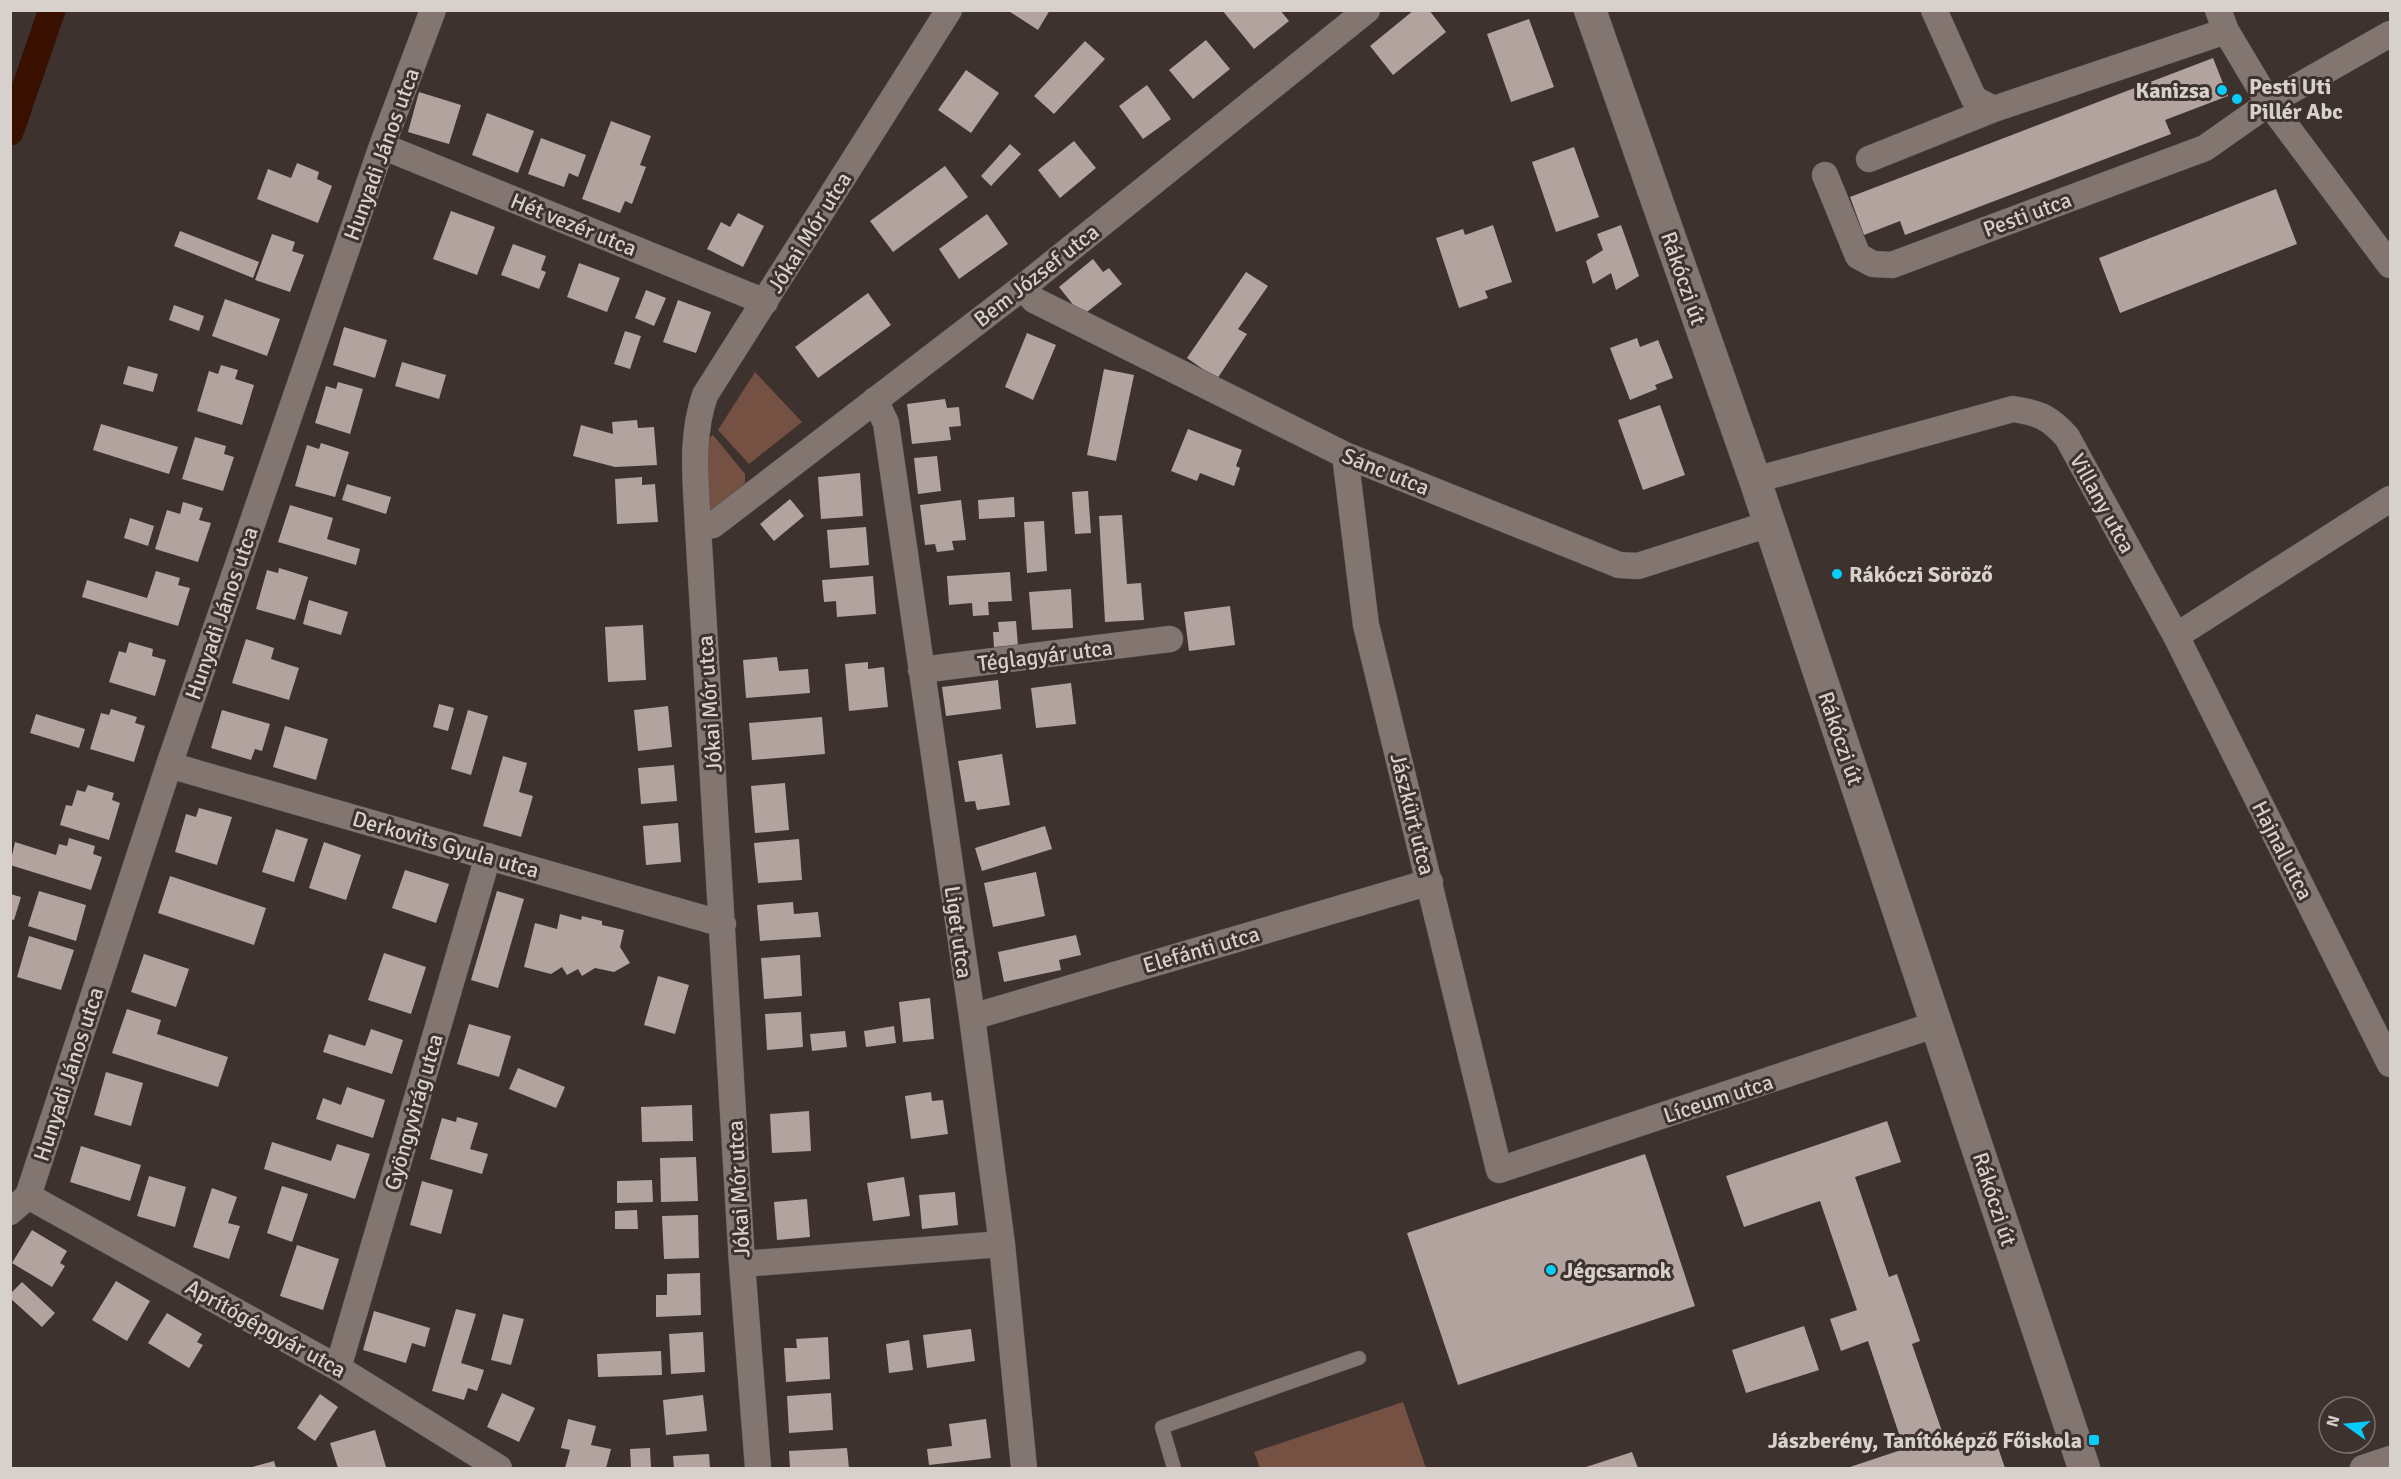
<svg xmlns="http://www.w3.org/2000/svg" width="2401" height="1479" font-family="Signika,sans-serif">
<rect width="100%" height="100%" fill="#3d322d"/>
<path fill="#745143" d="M755,372L802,422L749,464L718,430Z
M713,435L745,474V483L716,509L707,510L702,444Z
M1403,1402L1426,1468H1260L1254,1452Z"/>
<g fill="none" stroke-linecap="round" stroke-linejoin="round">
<path stroke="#390f00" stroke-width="27" d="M10,132L52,10"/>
</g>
<path fill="#b2a39e" d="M1007,10H1050L1038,30Z
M1222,10H1280L1289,21L1254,49Z
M1414,10H1429L1446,32L1393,75L1370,46Z
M1529,19L1554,87L1511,102L1487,34Z
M1206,40L1230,69L1193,99L1169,70Z
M1085,41L1105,59L1054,114L1034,96Z
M2213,58L2228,96L2165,120L2171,134L1905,235L1900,221L1864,235L1850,197Z
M966,70L999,93L971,133L938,110Z
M1147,85L1171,119L1143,139L1119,106Z
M419,92L461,105L449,144L408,132Z
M487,113L534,131L518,173L472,155Z
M611,121L651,136L640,165L646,167L632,204L625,201L620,213L582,199Z
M541,138L586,155L578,177L569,173L564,187L528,174Z
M1074,141L1096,168L1060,198L1038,170Z
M1010,144L1021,154L991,186L981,176Z
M1574,147L1599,217L1556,232L1532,162Z
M297,163L319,172L317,179L332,186L318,223L257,199L268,169L291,178Z
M945,166L968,197L893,252L870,221Z
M2276,189L2297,244L2120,313L2099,258Z
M451,211L495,227L477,275L433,259Z
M738,213L764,226L743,267L707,249L721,222L730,227Z
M987,214L1008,244L959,279L939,249Z
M1493,225L1512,282L1485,291L1488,298L1459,308L1436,238L1463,229L1465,235Z
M1621,225L1639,276L1616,290L1611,273L1593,284L1586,261L1603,250L1597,234Z
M180,231L259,262L253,278L174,246Z
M272,234L295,242L292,251L304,255L290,292L255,280Z
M513,244L546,256L541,270L546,272L539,289L501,275Z
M1093,259L1103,272L1109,268L1122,284L1082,316L1059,287Z
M579,263L620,278L607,312L567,297Z
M1246,272L1268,286L1238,329L1247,334L1217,379L1187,358Z
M646,290L666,298L654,326L635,318Z
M868,293L891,325L818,378L795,347Z
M225,299L280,319L267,356L212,336Z
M678,300L711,312L696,353L663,342Z
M174,305L204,316L199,331L169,320Z
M344,327L387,340L375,378L333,365Z
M625,331L641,336L630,369L614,364Z
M1027,333L1056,345L1033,400L1005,387Z
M1637,338L1640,347L1658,340L1673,378L1655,385L1657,389L1630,400L1610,348Z
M402,362L446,375L439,399L395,386Z
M221,365L238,370L235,379L254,385L242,425L197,411L209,371L218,374Z
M128,366L158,374L153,392L123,384Z
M1104,369L1134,375L1116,461L1087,455Z
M338,382L363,389L350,434L315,423L326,386L336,389Z
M945,399L947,408L959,407L961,426L949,427L951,440L912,444L907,404Z
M1660,405L1685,475L1643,490L1618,420Z
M637,420L638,428L654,427L657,465L615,467L573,456L581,425L613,434L612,422Z
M101,424L178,447L169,474L93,450Z
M1188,429L1242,450L1236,466L1240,468L1234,486L1200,473L1197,481L1171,471Z
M195,437L226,446L224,454L234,457L223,491L182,479Z
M321,443L349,452L335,497L295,486L307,445L319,449Z
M937,456L941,491L918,494L914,458Z
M860,473L863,516L821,519L818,477Z
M642,477V485L655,484L658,522L617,524L615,479Z
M347,484L391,497L386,514L342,500Z
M1088,491L1091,533L1075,534L1072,492Z
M1014,497L1015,517L979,519L978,500Z
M790,499L804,516L774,541L760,524Z
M961,500L966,540L952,541L954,550L937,552L935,544L925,545L920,505Z
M183,502L203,508L199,520L211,523L198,562L155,549L167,510L180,514Z
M290,505L333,518L327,539L360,549L356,565L278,542Z
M1122,515L1127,584L1141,583L1144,620L1105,622L1099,516Z
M130,518L154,526L148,546L124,538Z
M1044,521L1047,571L1027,573L1024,522Z
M866,527L869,565L830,568L827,530Z
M279,568L308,577L295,620L256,609L267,570L278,573Z
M156,571L180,578L178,585L190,588L178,626L82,597L87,580L147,598Z
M1010,572L1012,601L988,602L989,615L973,616L972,603L949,605L947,576Z
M873,576L876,614L837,617L836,601L824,602L822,580Z
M1071,589L1073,628L1032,630L1029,592Z
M309,600L348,612L341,635L303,624Z
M1230,606L1235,645L1189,651L1184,612Z
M1016,621L1018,646L994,647L993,632H999L998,622Z
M643,625L646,680L608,682L605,627Z
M246,639L274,648L271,659L299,668L289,700L232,683Z
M129,642L153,649L152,656L166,660L155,696L109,682L119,651L126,653Z
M777,657L779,671L808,669L810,693L746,698L743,660Z
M868,662V669L884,667L888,707L849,711L845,664Z
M998,680L1001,709L946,716L942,687Z
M1071,683L1076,724L1036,728L1031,688Z
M439,704L454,708L448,731L433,727Z
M668,706L672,747L638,751L634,710Z
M111,709L137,717L135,723L145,726L134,762L90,749L101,713L109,715Z
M222,710L270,724L262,751L255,749L251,760L211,748Z
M468,710L488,716L471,775L451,769Z
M36,714L85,729L79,748L30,733Z
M822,717L825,754L752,760L749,723Z
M285,726L328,739L316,780L273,767Z
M1002,754L1010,805L977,810L975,801L965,802L958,761Z
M503,756L527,763L519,792L533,796L521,837L483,826Z
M674,765L677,801L641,804L638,768Z
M785,783L789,830L755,833L751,786Z
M88,785L114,793L112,800L120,803L109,840L60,825L66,805L72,806L77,790L85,792Z
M199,808L232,817L217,865L175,852L186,814L196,817Z
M678,823L681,862L646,865L643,826Z
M1045,826L1052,849L982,871L975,848Z
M276,829L308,839L294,882L262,872Z
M69,838L95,846L93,854L102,857L91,890L10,865L15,842L56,855L59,844L67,846Z
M799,839L802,880L758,883L754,843Z
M324,842L361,855L346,900L309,888Z
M405,870L449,884L436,923L392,908Z
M1036,872L1045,916L993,927L984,883Z
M170,876L266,908L254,945L158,913Z
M39,891L86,905L76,941L28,926Z
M497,891L524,899L498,988L471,980Z
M10,894L21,897L14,920L10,919Z
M793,902L794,914L818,912L821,937L760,941L757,905Z
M560,914L581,920L582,916L602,921V925L624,930L620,947L630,963L614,972L595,968L582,976L578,969L567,975L562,967L551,974L524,967L535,923L557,929Z
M1076,935L1081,955L1059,960L1061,970L1004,982L998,952Z
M29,936L74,950L61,990L17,977Z
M384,953L426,967L411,1014L368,1000Z
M144,954L189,969L176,1007L131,992Z
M800,955L802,996L764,999L761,958Z
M658,976L689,985L675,1034L644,1025Z
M930,998L934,1039L903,1042L899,1002Z
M127,1009L161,1020L157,1034L228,1057L218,1087L112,1053Z
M801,1012L803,1047L767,1050L765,1014Z
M469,1024L511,1036L499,1077L457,1064Z
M894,1026L896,1043L866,1047L864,1031Z
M371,1029L403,1040L392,1074L323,1052L329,1034L365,1046Z
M845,1031L847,1047L812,1051L810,1034Z
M518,1068L565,1087L556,1108L509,1089Z
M106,1072L143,1083L131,1126L94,1115Z
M347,1087L385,1100L373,1138L316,1119L323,1098L341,1105Z
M931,1092L932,1101L943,1100L948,1134L911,1139L905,1096Z
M692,1105L693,1141L642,1142L641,1107Z
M809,1111L811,1151L772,1153L770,1114Z
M457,1117L478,1123L470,1149L488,1154L482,1174L430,1159L442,1118L456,1122Z
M1887,1121L1901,1162L1855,1177L1889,1277L1897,1274L1920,1341L1912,1344L1947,1446L1992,1430L2005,1468H1847L1904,1449L1868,1341L1841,1351L1830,1319L1857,1310L1820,1201L1744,1227L1726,1176Z
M272,1142L331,1161L337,1144L370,1154L355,1199L264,1169Z
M81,1146L141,1165L130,1201L70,1182Z
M1645,1154L1695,1306L1458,1385L1407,1233Z
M696,1157L698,1201L661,1202L660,1158Z
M149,1176L186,1187L175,1227L137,1216Z
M904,1177L910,1216L873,1221L867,1183Z
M652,1180L653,1202L617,1203V1181Z
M422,1181L453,1190L441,1234L410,1225Z
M282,1186L308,1194L292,1242L267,1233Z
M212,1188L237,1197L228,1223L240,1226L229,1259L193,1247Z
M955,1192L958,1225L922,1229L919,1195Z
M807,1199L810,1237L777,1240L774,1202Z
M637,1210L638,1229H615V1211Z
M698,1215L699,1258L664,1259L662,1216Z
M32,1230L67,1251L60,1263L65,1266L52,1287L12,1263Z
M297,1245L339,1259L323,1310L280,1296Z
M700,1273L701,1315L656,1317V1295H667V1274Z
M116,1281L150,1301L127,1341L92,1320Z
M22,1282L55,1313L42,1327L10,1298V1294Z
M456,1309L476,1314L461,1363L484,1370L477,1391L468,1388L464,1400L432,1391Z
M374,1311L430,1328L425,1347L412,1343L406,1363L363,1350Z
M167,1313L202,1334L197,1342L203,1345L189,1368L148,1343Z
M503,1314L524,1319L511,1365L491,1360Z
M1804,1326L1819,1370L1746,1393L1732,1350Z
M971,1329L975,1361L927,1368L923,1335Z
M703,1332L705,1372L671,1374L669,1334Z
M828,1337L830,1379L786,1382L784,1348H797L796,1339Z
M909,1340L913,1370L889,1373L886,1344Z
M661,1351L662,1375L598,1377L597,1354Z
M502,1393L535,1408L519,1442L487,1427Z
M831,1393L833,1430L789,1433L787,1396Z
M320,1394L338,1407L315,1441L297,1428Z
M703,1395L707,1431L666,1435L663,1400Z
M568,1419L596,1426L591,1445L611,1449L606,1468H565L570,1450L561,1448Z
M986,1419L991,1458L929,1465L927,1449L952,1446L949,1424Z
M375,1430L386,1467L338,1468L330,1443Z
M650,1448L651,1468H631L630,1449Z
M847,1448L849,1468H790L789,1451Z
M1632,1452L1638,1468H1583Z
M709,1454L710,1468H674L673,1456Z
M274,1461L276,1468H249Z"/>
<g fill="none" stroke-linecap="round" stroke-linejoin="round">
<g stroke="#5a514c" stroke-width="15">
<path id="service" d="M1174,1468L1162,1427L1359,1358"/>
</g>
<g stroke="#5a514c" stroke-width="27">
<path id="minor" d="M1934,10L1974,99L1994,109
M2218,10L2226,31L2269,103L2390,265
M382,146L765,302
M1869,159L1994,109L2226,31
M1825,175L1858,256L1873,264L1892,265L2205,148L2269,103L2390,34
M1023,287L1034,300L1345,455L1619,565L1638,566L1769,524
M875,400L886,423L972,1017L1002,1244L1024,1468
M1345,455L1366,625L1499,1170L1937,1024
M1755,480L2013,409C2040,413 2050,418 2067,437L2176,636L2390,1064
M698,527L713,525L1023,287L1367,10
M2176,636L2390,499
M921,670L1170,639
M169,765L723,924
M972,1017L1430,882
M28,1196L338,1368L499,1468
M10,1212L28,1196L169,765L382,146L433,10
M742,1264L1002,1244
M338,1368L488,856
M758,1468L742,1264L698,527C696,481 690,439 705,395L949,10
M2363,1468L2390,1459"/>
</g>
<g stroke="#5a514c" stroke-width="33">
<path id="tertiary" d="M1590,10L1755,480L2084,1468"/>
</g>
<use href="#service" stroke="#837670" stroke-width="14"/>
<use href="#minor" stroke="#837670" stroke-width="26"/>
<use href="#tertiary" stroke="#837670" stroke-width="32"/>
</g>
<g fill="#07cbf9" stroke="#3d322d" stroke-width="2">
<circle cx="2222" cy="90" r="6"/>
<circle cx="2237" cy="99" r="6"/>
<circle cx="1837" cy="574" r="6"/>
<circle cx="1551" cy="1270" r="6"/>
<rect x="2088" y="1434" width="12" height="12" rx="3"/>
</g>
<g text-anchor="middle" stroke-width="6" stroke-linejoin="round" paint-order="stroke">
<g font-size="22" font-weight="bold" fill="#d7d0cd" stroke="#3d322d" text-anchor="start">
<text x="2249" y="94">Pesti Uti<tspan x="2249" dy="25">Pillér Abc</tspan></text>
<text x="2210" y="98" text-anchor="end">Kanizsa</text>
<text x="1849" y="582">Rákóczi Söröző</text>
<text x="1563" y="1278">Jégcsarnok</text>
<text x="2082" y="1448" text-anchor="end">Jászberény, Tanítóképző Főiskola</text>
</g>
<g font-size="22" fill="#d7d0cd" stroke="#3d322d">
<text transform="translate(381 154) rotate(-70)" y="8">Hunyadi János utca</text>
<text transform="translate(2027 214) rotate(-20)" y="8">Pesti utca</text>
<text transform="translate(574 224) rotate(22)" y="8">Hét vezér utca</text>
<text transform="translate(809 232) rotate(-58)" y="8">Jókai Mór utca</text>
<text transform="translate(1036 275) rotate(-38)" y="8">Bem József utca</text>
<text transform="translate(1684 278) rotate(71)" y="8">Rákóczi út</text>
<text transform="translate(1386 471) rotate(22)" y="8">Sánc utca</text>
<text transform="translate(2103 503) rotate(61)" y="8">Villany utca</text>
<text transform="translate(221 613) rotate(-71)" y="8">Hunyadi János utca</text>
<text transform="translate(1045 655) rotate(-7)" y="8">Téglagyár utca</text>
<text transform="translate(709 704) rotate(-94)" y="8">Jókai Mór utca</text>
<text transform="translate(1841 738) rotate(71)" y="8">Rákóczi út</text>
<text transform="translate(1413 814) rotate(76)" y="8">Jászkürt utca</text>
<text transform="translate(446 844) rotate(16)" y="8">Derkovits Gyula utca</text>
<text transform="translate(2283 850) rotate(63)" y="8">Hajnal utca</text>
<text transform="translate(959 932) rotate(82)" y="8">Liget utca</text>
<text transform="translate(1201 949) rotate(-16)" y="8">Elefánti utca</text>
<text transform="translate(68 1074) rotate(-72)" y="8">Hunyadi János utca</text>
<text transform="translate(1718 1098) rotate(-18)" y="8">Líceum utca</text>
<text transform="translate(413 1112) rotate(-74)" y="8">Gyöngyvirág utca</text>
<text transform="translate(738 1189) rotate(-93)" y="8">Jókai Mór utca</text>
<text transform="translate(1995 1199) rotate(72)" y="8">Rákóczi út</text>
<text transform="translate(266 1328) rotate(29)" y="8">Aprítógépgyár utca</text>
</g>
</g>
<rect width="2401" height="1479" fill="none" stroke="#d7d0cd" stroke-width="24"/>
<g transform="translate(2347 1425) rotate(285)"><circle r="28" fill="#3d322d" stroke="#7b716d" stroke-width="1.5"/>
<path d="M0-4.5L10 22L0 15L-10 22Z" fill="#07cbf9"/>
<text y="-9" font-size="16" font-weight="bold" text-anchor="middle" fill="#d7d0cd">N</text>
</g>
</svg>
